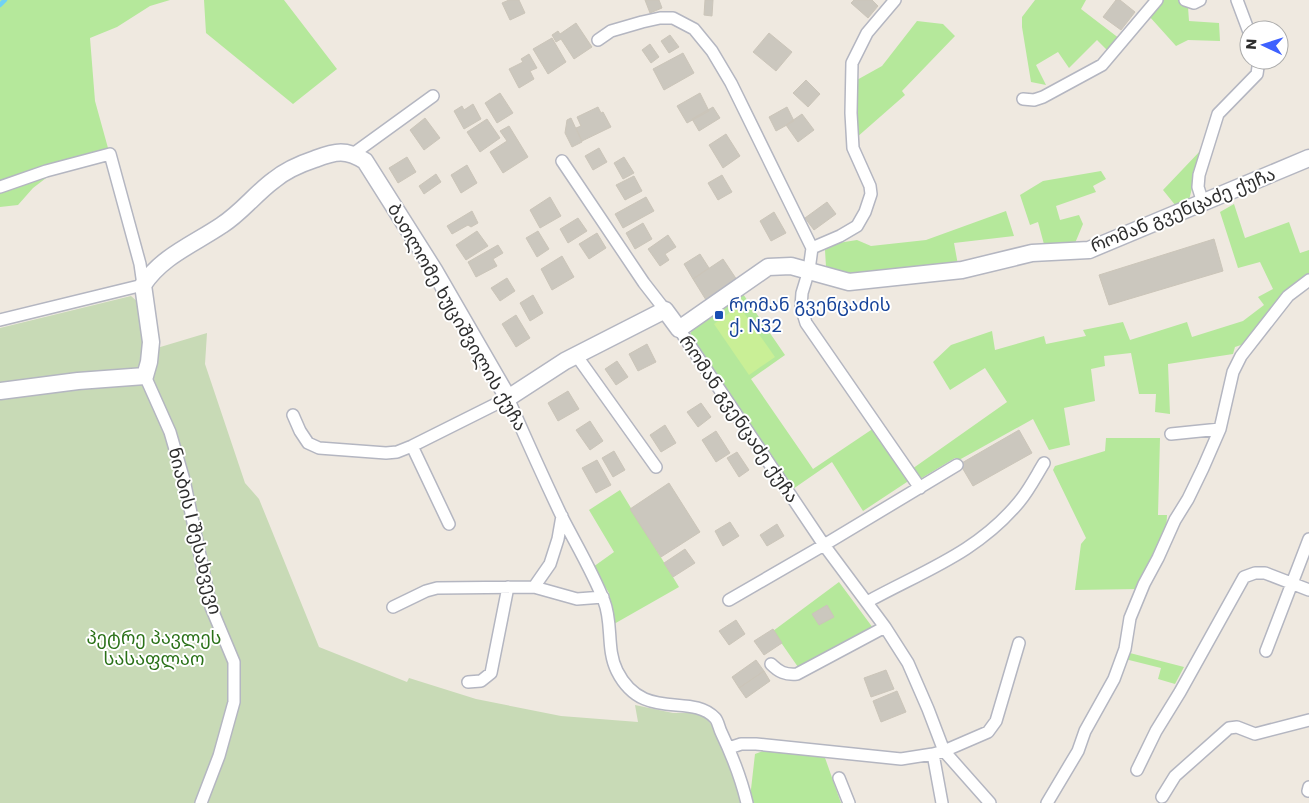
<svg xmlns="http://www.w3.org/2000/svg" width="1309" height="803" font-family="Poppins,'Noto Sans Georgian',sans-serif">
<rect width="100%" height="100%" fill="#efe9e0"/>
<path fill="#b5e89b" d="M0,0H170L150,6L117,27L90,38L95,101L108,148L50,175L33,188L18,205L0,207Z
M204,0H284L337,69L293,104L206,33Z
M1035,0H1086L1081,9L1120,39L1107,50L1097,40L1069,68L1058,52L1036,65L1046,85L1031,82L1022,27V17Z
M1163,0H1179L1188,7L1189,21L1219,23L1220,41L1188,40L1176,46L1149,16Z
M917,21L943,24L955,36L902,91L905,95L856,138L855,81L882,66Z
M1202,149L1189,200L1180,211L1163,190Z
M1101,171L1106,179L1093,186L1096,192L1056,206L1060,220L1079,215L1083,224L1073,248H1045L1038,222L1030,225L1020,195L1043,181Z
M1234,204L1245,238L1289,222L1300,253L1309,250V275L1247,343L1235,347L1233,354L1168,364L1170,414L1155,412L1156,394H1139L1131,353L1104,356L1105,366L1091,369L1095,401L1064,408L1070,445L1049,450L1033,419L959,460L955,458L920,479L912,469L1007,402L985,368L950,390L933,362L951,345L992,331L995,350L1044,336L1046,344L1086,336L1083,330L1123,322L1130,340L1187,322L1192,337L1243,321L1264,305L1258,297L1273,289L1260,262L1238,268L1220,212Z
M1006,211L1014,236L954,243L958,265L845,277L833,273L826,267L825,250L838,243L857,240L871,246L926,240Z
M741,291L785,355L751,379L813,469L874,428L910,480L863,511L832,462L793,489L690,337C691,320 727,301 741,291Z
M1106,438H1160L1158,515H1167L1166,534L1139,589L1075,590L1081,544L1086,538L1053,470L1055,466L1105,451Z
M620,490L679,587L614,624L609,593L593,567L614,552L589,510Z
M839,582L873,628L798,667L773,631Z
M1126,652L1184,667L1175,684L1158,679L1161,668L1125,659Z
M772,750L824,755L841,803H752L750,798L755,754L763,751Z"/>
<path fill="#c8dab6" d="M131,296L139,303L157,348L207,333L205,364L245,483L259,499L319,647L407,682L409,678L476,699L561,716L638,722L635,705L673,713H698L706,718L712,725L735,780L742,803H0V328Z"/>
<path fill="#c9ef96" d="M739,306L775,357L749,375L714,324Z"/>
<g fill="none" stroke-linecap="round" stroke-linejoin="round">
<path stroke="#70d1f5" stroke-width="4.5" d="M0,5L5,0"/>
</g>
<path fill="#cbc7be" stroke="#cbc5b9" d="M509,0H519L525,13L510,20L502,3Z
M645,0H659L662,8L650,13Z
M705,0H713L712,16L704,15Z
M854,0H872L878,6L868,18L851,3Z
M1116,0H1120L1135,12L1121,30L1103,17Z
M576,23L592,47L574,59L561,39L556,42L552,35L558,31L560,34Z
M769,33L792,52L776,71L753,52Z
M670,35L679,47L669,53L661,41Z
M552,38L566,62L548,74L533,49Z
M650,44L659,57L651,63L642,50Z
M683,53L694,73L664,90L653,69Z
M529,54L537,68L530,71L534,79L519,88L509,69L523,62L521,59Z
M806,80L820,94L808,107L793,93Z
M500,93L513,113L497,123L485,103Z
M700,93L709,111L687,123L677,106Z
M473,104L481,119L464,129L454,111L462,106L464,110Z
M598,107L601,113L603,112L611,127L582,141L576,128L581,126L577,117Z
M713,107L720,118L699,131L692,119Z
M787,107L794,121L776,131L769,117Z
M802,114L814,130L798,142L786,125Z
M425,118L440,138L424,150L410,130Z
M571,118L582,142L572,147L565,133L567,120Z
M487,119L500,138L480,152L467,132Z
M509,126L528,157L503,173L490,152L507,141L500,131Z
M726,134L740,156L723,168L709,145Z
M599,148L607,162L593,170L585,156Z
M407,157L416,172L398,183L389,168Z
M624,157L634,173L623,179L614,163Z
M467,165L477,183L461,193L451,175Z
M436,174L441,182L424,194L419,186Z
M722,175L732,192L718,200L708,183Z
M634,176L642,191L625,200L616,185Z
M550,197L561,216L540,228L530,210Z
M646,197L654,211L623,228L615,214Z
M827,202L836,214L814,230L805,218Z
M472,211L478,223L471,227L468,225L452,234L447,226Z
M774,212L786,233L771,241L760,221Z
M578,218L587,231L568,243L560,229Z
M643,223L652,239L635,249L626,233Z
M477,231L488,246L466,260L456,245Z
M538,231L549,249L537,257L526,238Z
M597,233L606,248L589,259L579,244Z
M668,235L676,247L665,254L669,260L660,266L648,249Z
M1214,239L1223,271L1109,305L1099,275Z
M498,245L503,253L493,259L497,266L476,277L468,262Z
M700,254L709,268L693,279L684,264Z
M562,256L574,277L552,290L541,269Z
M723,259L737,280L706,300L693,279Z
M507,278L515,291L500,301L491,288Z
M533,295L543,313L530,321L520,303Z
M516,315L530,338L516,347L502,324Z
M647,344L656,362L638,371L629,354Z
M617,361L628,377L616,385L605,369Z
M568,391L579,409L558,421L548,403Z
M701,403L711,417L698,427L687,412Z
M590,421L603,441L590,450L576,430Z
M665,425L676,443L661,452L650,435Z
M1019,430L1032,453L973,486L960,464Z
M716,431L730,453L716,462L702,440Z
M614,451L625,470L613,477L602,458Z
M737,452L749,470L739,477L727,458Z
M597,460L611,485L596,493L582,468Z
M669,483L700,532L661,557L630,509Z
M730,522L739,536L723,546L715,531Z
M777,524L784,536L767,546L760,535Z
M685,549L695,563L673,577L664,563Z
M827,605L834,617L819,625L812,614Z
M736,620L745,634L729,645L719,631Z
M773,629L782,643L764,655L754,641Z
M756,660L764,671L739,688L732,677Z
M886,670L894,689L871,697L864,678Z
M764,671L770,681L746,698L739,688Z
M897,691L906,712L881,722L873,701Z"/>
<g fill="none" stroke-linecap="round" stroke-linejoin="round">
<g stroke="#b4b6c1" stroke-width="14">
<path id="street" d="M1185,0L1194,3L1200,0
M1237,0L1249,32
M598,40L611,31L642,22L660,18H673L694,29L712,51L731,83L812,248L809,270L802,293L801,307L806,323L920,488
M1023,99L1034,100L1043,97L1102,65L1157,0
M353,154L433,96
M562,161L644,283L665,310
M0,187L46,171L110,154L140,264L143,285L0,320
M1203,203L1198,187L1199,175L1218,114L1257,74L1259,60
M812,248L840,236L857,226L865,212L871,194L870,186L853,148L851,113L852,63L867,33L895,0
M679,329L824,545L885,627L908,663L928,709L944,751L988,732L996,721L1019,643
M576,355L656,467
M145,376L170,432L184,480L211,607L234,662V702L219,756L201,803
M293,415L300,431L308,443L319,448L386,453L397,452L412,446L508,398C526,439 544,479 563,519C577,546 593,573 604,601C613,623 606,649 617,671C643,723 691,692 715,718C718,721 719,728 721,732C732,755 741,778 747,803
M1171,434L1220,429
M412,446L449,524
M534,587L550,564L558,539L562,516
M729,600L824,545L957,465
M867,602C923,571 977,553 1019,502C1029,490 1036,476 1044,463
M393,607L426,591L437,588L534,587L577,599L603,597
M1266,651L1309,539
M771,664C779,672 785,675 797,674L885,627
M468,682L481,681L491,673L508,587
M729,748L741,744H756L901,759L933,754L944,751L990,803
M933,754L942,803
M1137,770L1156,731L1180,692L1244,577L1255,573H1265L1309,590
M839,778L849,803
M1308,791L1309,787
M1162,797L1175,776L1229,728L1237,727L1255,734L1309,720
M1047,803L1078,751L1085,731L1114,679L1125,649L1130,618L1144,584L1158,558L1175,520L1188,499L1203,468L1220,429L1233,372L1241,356L1288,296L1309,280"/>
</g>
<g stroke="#b4b6c1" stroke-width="19">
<path id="secondary" d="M0,391L78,381L145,376L149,362L151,342L143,285C162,256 194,244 222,225C241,213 256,193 274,180C286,170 300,164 315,159C336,151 346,149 365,161L434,270L508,398L565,361L665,310L679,329L768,267L791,266L849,282L962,270L1032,253L1089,250L1309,158"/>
</g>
<use href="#street" stroke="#fff" stroke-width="11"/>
<use href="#secondary" stroke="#fff" stroke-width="16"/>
</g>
<rect fill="#1a4fb4" stroke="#fff" stroke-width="2" x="714" y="310" width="10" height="10" rx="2.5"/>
<g text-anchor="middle" stroke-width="4" stroke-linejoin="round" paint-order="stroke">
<g font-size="18" fill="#2e2e2e" stroke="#fff">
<text transform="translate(1183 210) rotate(-22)" y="6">რომან გვენცაძე ქუჩა</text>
<text transform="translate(457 317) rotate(60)" y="6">ბათლომე ხუციშვილის ქუჩა</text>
<text transform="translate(739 419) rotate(56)" y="6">რომან გვენცაძე ქუჩა</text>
<text transform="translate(195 531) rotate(76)" y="6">ნიაბის I შესახვევი</text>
</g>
<g font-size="18" fill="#164399" stroke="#fff" text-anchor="start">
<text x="729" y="311">რომან გვენცაძის<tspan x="729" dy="21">ქ. N32</tspan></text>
</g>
<g font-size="18" fill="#2a7118" stroke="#fff">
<text x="154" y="644">პეტრე პავლეს<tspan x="154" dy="21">სასაფლაო</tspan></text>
</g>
</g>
<g transform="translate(1264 45) rotate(274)"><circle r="24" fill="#ffffff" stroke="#ababab"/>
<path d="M0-4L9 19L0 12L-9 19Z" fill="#3e61ff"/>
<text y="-8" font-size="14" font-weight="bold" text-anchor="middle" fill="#2e2e2e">N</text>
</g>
</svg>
